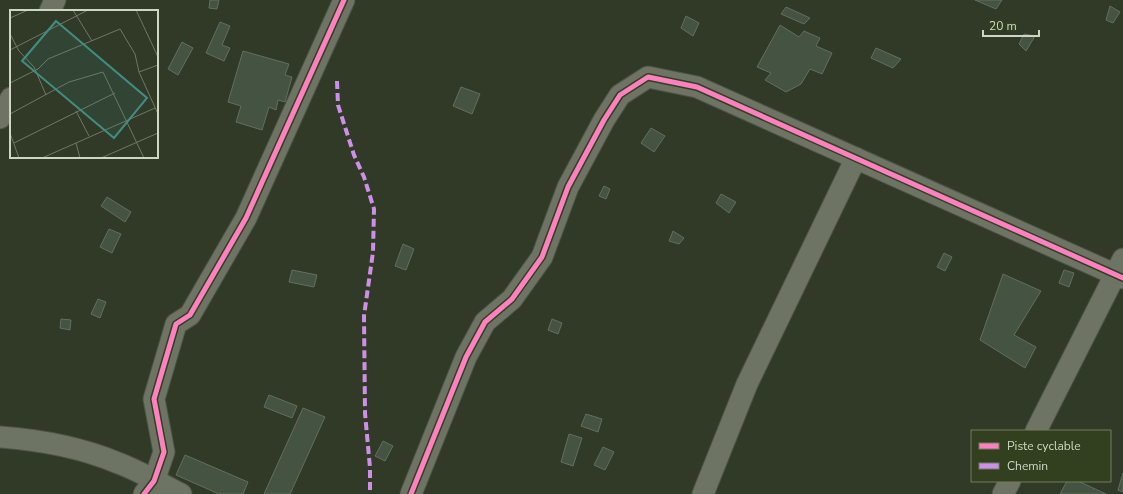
<svg xmlns="http://www.w3.org/2000/svg" width="1123" height="494" font-family="'Nunito Sans',sans-serif">
<rect width="100%" height="100%" fill="#313927"/>
<path fill="#455442" stroke="#646e60" d="M210,0H219L217,9L209,8Z
M975,0H1002L996,9Z
M1110,6L1120,12L1113,23L1106,20Z
M786,7L810,18L804,24L781,14Z
M686,16L699,23L693,36L681,28Z
M220,22L230,26L222,45L230,48L224,61L206,53Z
M780,25L799,37L804,31L820,38L816,46L832,53L822,74L810,69L801,84L786,92L765,80L771,73L757,67Z
M1024,34L1035,36L1026,51L1019,44Z
M182,42L193,48L178,75L168,69Z
M876,48L901,59L893,68L871,58Z
M243,51L289,64L285,75L292,77L285,102L278,100L276,110L269,107L262,130L236,122L241,106L228,102Z
M461,87L480,94L472,114L453,106Z
M651,128L665,136L654,152L641,143Z
M604,186L610,189L606,199L599,196Z
M721,194L736,202L729,213L716,203Z
M107,197L131,212L125,222L101,206Z
M109,229L121,234L112,253L100,247Z
M673,231L684,238L679,244L669,241Z
M403,244L414,249L406,270L395,266Z
M944,253L952,257L945,271L937,267Z
M292,270L317,275L314,287L289,282Z
M1064,270L1074,273L1069,287L1059,283Z
M1003,274L1041,291L1014,335L1036,347L1025,368L980,340Z
M98,299L106,302L100,318L91,314Z
M61,319L71,320L70,330L60,328Z
M552,319L562,323L558,334L548,330Z
M269,395L297,406L292,418L264,407Z
M303,408L325,417L290,494H264Z
M586,414L602,419L598,432L581,426Z
M569,434L582,438L573,466L561,462Z
M383,441L393,446L385,461L375,456Z
M603,447L614,452L605,470L594,465Z
M185,455L248,482L243,494H219L176,475Z
M1123,473V492L1118,490Z
M1067,481H1078L1106,494H1060Z"/>
<g fill="none" stroke-linecap="round" stroke-linejoin="round">
<g stroke="#4d5445" stroke-width="23">
<path id="street" d="M50,11L55,0
M0,118L11,98
M1036,431L1123,259
M0,437C41,440 80,447 118,463C140,471 161,484 181,494
M144,494L154,481L164,452L154,399L176,324L190,315L246,218L344,0
M411,494L466,357L485,322L512,299L542,257L568,187L604,120L620,95L648,77L697,87L1123,278
M703,494L747,384L856,158
M1003,494L1010,481"/>
</g>
<use href="#street" stroke="#6d7464" stroke-width="21"/>
<path stroke="#ce8fe9" stroke-width="4" stroke-dasharray="8 4" stroke-linecap="butt" d="M337,81L338,105L354,155L364,177L374,209L373,252L364,316L365,413L370,468V494"/>
<g stroke="#324020" stroke-width="8">
<path id="cycleway" d="M144,494L154,481L164,452L154,399L176,324L190,315L246,218L344,0
M411,494L466,357L485,322L512,299L542,257L568,187L604,120L620,95L648,77L697,87L1123,278"/>
</g>
<use href="#cycleway" stroke="#ff80c0" stroke-width="5"/>
</g>
<g transform="translate(10 10)">
<rect width="148" height="148" fill="#313927"/>
<path fill="none" stroke="#6f7865" stroke-width="1" d="M63,0L82,31M126,0L148,47M0,8L18,0M0,24L9,41L24,57L36,85M0,40L78,0M129,62L148,55M0,73L28,59L38,49L110,19L125,44L129,62L148,104M66,101L79,126M0,104L59,72L93,62L134,148M0,123L9,148M4,133L105,83M32,148L66,133M70,148L66,133L145,98M91,148L148,123"/>
<path fill="#3e8e83" fill-opacity="0.15" stroke="#3e8e83" stroke-width="2" d="M46,11L137,88L104,128L12,51Z"/>
<rect width="148" height="148" fill="none" stroke="#cdd6c3" stroke-width="2"/>
</g>
<rect x="971" y="430" width="140" height="52" fill="#324020" stroke="#707c61"/>
<rect x="979" y="443" width="20" height="6" fill="#ff80c0" stroke="#707c61"/>
<text x="1007" y="450" font-size="12" fill="#cdd6c3">Piste cyclable</text>
<rect x="979" y="463" width="20" height="6" fill="#ce8fe9" stroke="#707c61"/>
<text x="1007" y="470" font-size="12" fill="#cdd6c3">Chemin</text>
<path d="M983 30v6h56v-6" fill="none" stroke="#cdd6c3" stroke-width="2"/>
<text x="989" y="30" font-size="12" fill="#cdd6c3" stroke="#324020" stroke-width="3" paint-order="stroke">20 m</text>
</svg>
